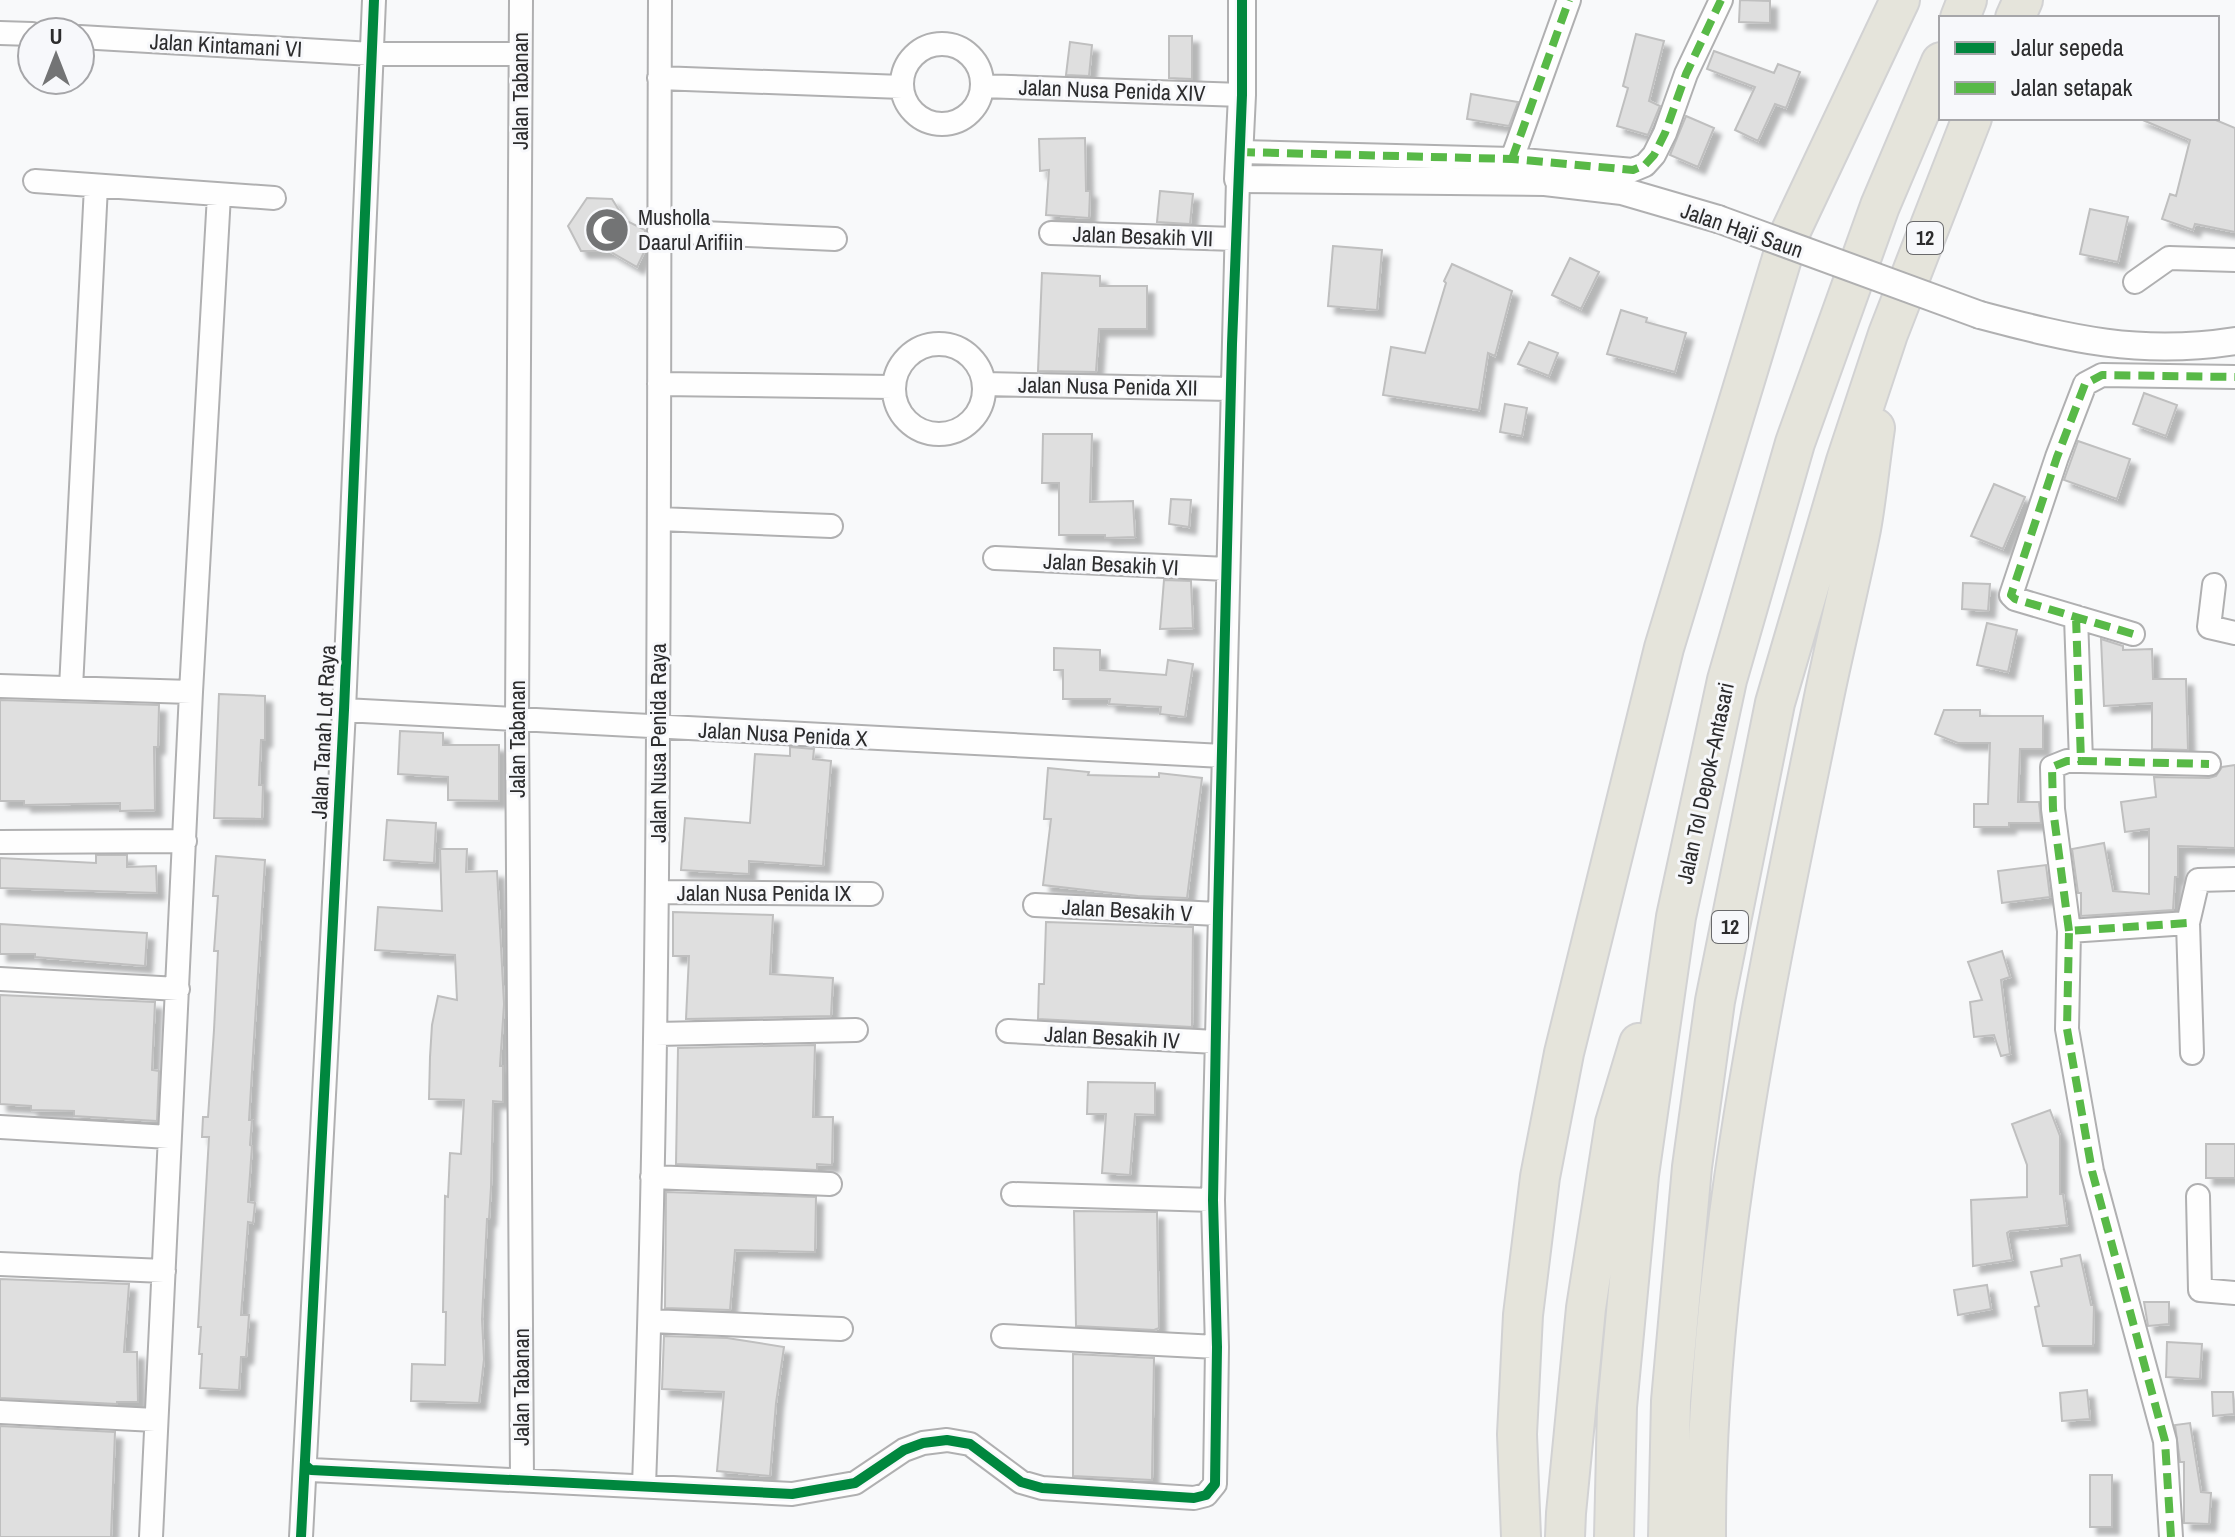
<svg xmlns="http://www.w3.org/2000/svg" width="2235" height="1537" font-family="'Archivo Narrow',sans-serif">
<defs>
<filter id="shadow"><feDropShadow dx="7" dy="7" stdDeviation="2" flood-color="#0004"/></filter>
</defs>
<rect width="100%" height="100%" fill="#f8f9fa"/>
<path fill="#dfdfdf" stroke="#bfbfbf" stroke-width="2" filter="url(#shadow)" d="M1740,0L1770,1V23L1739,22Z
M1636,34L1664,41L1649,101L1660,106L1648,135L1617,126L1628,88L1623,86Z
M1169,36H1192V79L1169,78Z
M1070,42L1092,45L1089,76L1066,75Z
M1714,51L1774,73L1778,64L1800,72L1786,108L1775,104L1758,141L1735,130L1755,87L1707,69Z
M1471,94L1518,102L1509,126L1467,119Z
M1686,116L1714,128L1698,167L1670,155Z
M2138,118H2211L2235,128V232L2195,224L2193,230L2162,219L2170,194L2176,196L2190,140Z
M1085,138L1086,191H1090L1089,218L1046,215L1049,170L1040,171L1039,139Z
M1160,191L1193,194L1190,224L1157,222Z
M587,198L612,199L625,220L645,230V250L637,267L609,251H581L568,226Z
M2090,209L2128,217L2118,262L2080,254Z
M1333,246L1382,250L1377,310L1328,306Z
M1570,258L1599,272L1581,309L1552,295Z
M1452,264L1512,291L1495,356L1488,353L1479,410L1383,395L1391,347L1425,353L1446,283L1444,281Z
M1042,273L1100,276V286H1147V329H1099L1096,372L1038,371Z
M1621,310L1647,318L1646,322L1686,333L1675,372L1607,354Z
M1529,342L1558,353L1549,376L1518,364Z
M2144,393L2177,405L2166,436L2133,424Z
M1505,404L1527,408L1522,436L1500,432Z
M1043,434H1092L1090,502L1133,501L1135,537L1105,538V535H1059V483H1042Z
M2078,441L2130,459L2117,499L2064,480Z
M1994,484L2025,497L2003,549L1971,536Z
M1171,499L1191,500L1189,527L1169,524Z
M1164,580L1191,581L1193,628L1160,629Z
M1963,583L1990,584L1988,611L1962,609Z
M1987,623L2017,630L2008,672L1977,665Z
M2101,639L2123,646V650L2152,649L2153,679H2186L2188,750L2152,749V703L2104,706Z
M1054,648L1100,650V670L1166,675L1168,660L1193,664L1185,717L1160,714L1161,707L1109,704L1110,699H1063V670H1054Z
M219,694L265,696V740H261L259,785H263L262,819L214,818Z
M0,700L159,705L158,747H154L155,810L120,811V803L24,805V801H0Z
M1944,710H1980V716H2043V749H2020L2018,802H2039L2041,823H2009V827H1974V804H1988L1990,743H1958L1935,734Z
M400,731L443,733V745H499V801L448,800V777L398,774Z
M790,747L814,749L813,759L831,761L823,866L749,861V874L681,870L685,818L750,823L755,754L790,756Z
M2235,765V848L2178,846V877H2175L2173,910L2081,916V893H2078L2072,849L2104,843L2113,891L2149,894V829L2125,832L2121,802L2156,797L2154,777L2209,778L2216,776L2222,767Z
M1048,768L1089,772L1088,775L1159,777V773L1202,778L1187,898L1138,896L1043,885L1051,819H1044Z
M387,820L436,823L434,863L384,860Z
M440,849H467L466,872L497,871L504,1004L500,1066H503V1102L493,1101L491,1187L489,1219H487L482,1319L484,1359L479,1403L411,1401L412,1364L445,1365L446,1312H443L445,1196L448,1197L450,1153L461,1154L464,1100L429,1099L430,1057L432,1025L438,996L457,1000L455,955L375,950L378,907L442,911Z
M96,855H127V867L156,866L157,893L0,888V858L96,863Z
M216,856L265,860L249,1120H252L250,1145L252,1146L248,1202L255,1203L253,1223L248,1222L241,1315H249L246,1357H241L239,1390L200,1388L202,1354H199L201,1327H198L209,1137H202L203,1117H208L214,1030L218,951H214L218,896H213Z
M2046,865L2050,897L2002,903L1998,871Z
M673,912L773,915L770,974L833,978L831,1016L686,1019L689,956H673Z
M1046,922L1193,927L1192,1027L1038,1019L1039,984H1044Z
M0,924L147,933L145,966L35,957V954H0Z
M2002,951L2010,977L2001,980L2010,1054L2001,1056L1994,1035L1974,1037L1970,1002L1982,1000L1968,962Z
M0,995L155,1002L152,1070L159,1071L157,1121L74,1116V1111L31,1110V1106L0,1104Z
M815,1045L813,1117H833L832,1165L817,1164V1170L676,1164L678,1048Z
M1088,1082L1155,1083V1115L1135,1114L1130,1175L1102,1173L1106,1114H1087Z
M2050,1110L2060,1136V1194H2063L2067,1225L2010,1231L2007,1233L2012,1260L1973,1266L1971,1200L2027,1197V1165L2012,1124Z
M2206,1144H2235V1178H2206Z
M666,1192L816,1197L815,1252L735,1250L730,1310L665,1308Z
M1074,1211L1157,1212L1159,1328L1154,1330L1076,1326Z
M2080,1255L2091,1305H2094L2093,1346H2043L2035,1307L2039,1306L2031,1272L2062,1266L2061,1259Z
M0,1279L129,1284L124,1352H137L138,1402H117V1404L0,1398Z
M1987,1285L1991,1309L1958,1315L1954,1290Z
M2144,1302H2169V1324L2148,1326Z
M664,1336L727,1338L784,1347L776,1403L770,1476L717,1471L724,1392L662,1389Z
M2167,1342L2202,1344L2200,1379L2166,1377Z
M1073,1354L1154,1358L1152,1480L1073,1476Z
M2087,1390L2090,1419L2062,1421L2060,1393Z
M2212,1392H2233L2234,1414L2213,1416Z
M2190,1423L2201,1492L2211,1493L2209,1524L2184,1523V1462H2180L2175,1425Z
M0,1426L115,1432L111,1537H0Z
M2090,1475H2112V1527H2090Z"/>
<g fill="none" stroke-linecap="round" stroke-linejoin="round">
<g stroke="#b0b0b1" stroke-width="26">
<path id="minor" d="M521,0L517,719L522,1479
M0,33L32,34
M80,37L372,54H520
M902 84a40 40 0 1 1 80 0a40 40 0 1 1-80 0Z
M659,78L902,87
M983,86L1242,95
M1239,152L1512,159L1633,170L1645,165L1654,155L1665,133L1686,74L1721,0
M1512,159L1569,0
M35,181L274,198
M659,231L835,239
M1051,233L1235,239
M2135,282L2169,258L2235,260
M894 389a45 45 0 1 1 90 0a45 45 0 1 1-90 0Z
M659,384L893,387
M985,384L1231,389
M659,519L831,526
M995,558L1227,569
M2214,585L2209,627L2235,633
M2076,617L2081,761L2209,764
M2133,634L2015,599L2011,595L2057,457L2085,384L2102,375L2235,377
M0,686L191,692
M71,688L96,186
M344,710L1223,756
M0,842L185,841
M657,892L871,894
M1035,905L1218,914
M2069,931L2053,809L2052,767L2067,761H2081
M0,979L178,989
M1008,1031L1216,1042
M656,1034L856,1030
M2192,1053L2188,923L2198,880L2235,879
M0,1127L169,1137
M652,1177L830,1184
M1013,1194L1213,1200
M2198,1196L2200,1290L2235,1293
M0,1264L164,1271
M650,1321L841,1329
M1003,1336L1217,1347
M0,1412L155,1420
M305,1465L311,1470L792,1494L855,1483L904,1450L923,1443L947,1440L970,1444L1021,1482L1042,1488L1194,1498L1206,1495L1215,1484L1217,1347L1213,1200L1238,179
M644,1486C662,991 658,495 660,0
M151,1537L191,692L219,195
M301,1537L344,710L374,0
M2171,1537L2165,1441L2092,1171L2067,1029L2069,931L2188,923"/>
</g>
<g stroke="#b0b0b1" stroke-width="30">
<path id="tertiary" d="M1242,0V95L1238,179L1545,182L1622,191L1718,219
M1980,315C2071,339 2140,356 2235,341"/>
</g>
<g stroke="#d2d2d3" stroke-width="42">
<path id="motorway" d="M1960,18L1967,0
M2015,18L2023,0
M1521,1537L1517,1434L1523,1315L1540,1177L1564,1053L1664,648L1789,235L1900,0
M1565,1537L1566,1513L1586,1308L1615,1123L1639,1043
M1614,1537L1617,1407L1639,1175L1676,917L1727,680L1795,443L1880,206L1941,62
M1668,1537L1671,1401L1692,1167L1715,1001L1775,703L1846,461L1888,334L1972,118
M1706,1537C1705,1260 1767,977 1822,707C1834,647 1849,589 1861,529C1867,496 1870,461 1875,428"/>
</g>
<use href="#minor" stroke="#fefefe" stroke-width="22"/>
<use href="#tertiary" stroke="#fefefe" stroke-width="26"/>
<use href="#motorway" stroke="#e5e4db" stroke-width="38"/>
<g stroke="#b0b0b1" stroke-width="30" stroke-linecap="butt">
<path id="tertiary-bridge" d="M1718,219L1980,315"/>
</g>
<use href="#tertiary-bridge" stroke="#fefefe" stroke-width="26"/>
<path stroke="#58b947" stroke-width="8" stroke-dasharray="16 8" stroke-linecap="butt" d="M1239,152L1512,159L1633,170L1645,165L1654,155L1665,133L1686,74L1721,0
M1512,159L1569,0
M2076,617L2081,761L2209,764
M2133,634L2015,599L2011,595L2057,457L2085,384L2102,375L2235,377
M2069,931L2053,809L2052,767L2067,761H2081
M2171,1537L2165,1441L2092,1171L2067,1029L2069,931L2188,923"/>
<g stroke="#f7f8fb" stroke-width="15">
<path id="cycleway" d="M305,1465L311,1470L792,1494L855,1483L904,1450L923,1443L947,1440L970,1444L1021,1482L1042,1488L1194,1498L1206,1495L1215,1484L1217,1347L1213,1200L1218,914L1232,344L1242,95V0
M301,1537L344,710L374,0"/>
</g>
<use href="#cycleway" stroke="#00873e" stroke-width="10"/>
</g>
<defs>
<g id="mosque-disc" transform="scale(2.3)"><circle r="9.5" fill="#737475" stroke="#f7f8fb"/><path d="M3.5-4.9A6 6 0 1 0 3.5 4.9A5 5 0 1 1 3.5-4.9Z" fill="#fff"/></g>
</defs>
<g fill-rule="evenodd">
<use href="#mosque-disc" x="607" y="230"/>
</g>
<g text-anchor="middle" stroke-width="6" stroke-linejoin="round" paint-order="stroke">
<g fill="#f7f8fb" stroke="#69696b" stroke-width="2">
<rect x="1907" y="222" width="36" height="32" rx="6"/>
<rect x="1712" y="911" width="36" height="32" rx="6"/>
</g>
<g font-size="20" font-weight="bold" fill="#2c2c2d">
<text x="1925" y="245">12</text>
<text x="1730" y="934">12</text>
</g>
<g font-size="22" fill="#2c2c2d" stroke="#f7f8fb">
<text transform="translate(226 45) rotate(3)" y="8">Jalan Kintamani VI</text>
<text transform="translate(1112 90) rotate(2)" y="8">Jalan Nusa Penida XIV</text>
<text transform="translate(520 91) rotate(-90)" y="8">Jalan Tabanan</text>
<text transform="translate(1742 230) rotate(19)" y="8">Jalan Haji Saun</text>
<text transform="translate(1143 236) rotate(2)" y="8">Jalan Besakih VII</text>
<text transform="translate(1108 386) rotate(1)" y="8">Jalan Nusa Penida XII</text>
<text transform="translate(1111 564) rotate(3)" y="8">Jalan Besakih VI</text>
<text transform="translate(323 732) rotate(-87)" y="8">Jalan Tanah Lot Raya</text>
<text transform="translate(783 734) rotate(3)" y="8">Jalan Nusa Penida X</text>
<text transform="translate(517 739) rotate(-90)" y="8">Jalan Tabanan</text>
<text transform="translate(658 743) rotate(-90)" y="8">Jalan Nusa Penida Raya</text>
<text transform="translate(1705 783) rotate(-78)" y="8">Jalan Tol Depok–Antasari</text>
<text x="764" y="901">Jalan Nusa Penida IX</text>
<text transform="translate(1127 910) rotate(3)" y="8">Jalan Besakih V</text>
<text transform="translate(1112 1037) rotate(3)" y="8">Jalan Besakih IV</text>
<text transform="translate(521 1387) rotate(-90)" y="8">Jalan Tabanan</text>
</g>
<g font-size="22" fill="#2c2c2d" stroke="#f7f8fb" text-anchor="start">
<text x="638" y="225">Musholla<tspan x="638" dy="25">Daarul Arifiin</tspan></text>
</g>
</g>
<rect x="1939" y="16" width="280" height="104" fill="#f7f8fb" stroke="#a6a6a9" stroke-width="2"/>
<rect x="1955" y="42" width="40" height="12" fill="#00873e" stroke="#a6a6a9" stroke-width="2"/>
<text x="2011" y="56" font-size="24" fill="#2c2c2d">Jalur sepeda</text>
<rect x="1955" y="82" width="40" height="12" fill="#58b947" stroke="#a6a6a9" stroke-width="2"/>
<text x="2011" y="96" font-size="24" fill="#2c2c2d">Jalan setapak</text>
<g transform="translate(56 56)"><circle r="38" fill="#f7f8fb" stroke="#a6a6a9" stroke-width="2"/>
<path d="M0-6L14 30L0 20L-14 30Z" fill="#737475"/>
<text y="-12" font-size="22" font-weight="bold" text-anchor="middle" fill="#2c2c2d">U</text>
</g>
</svg>
